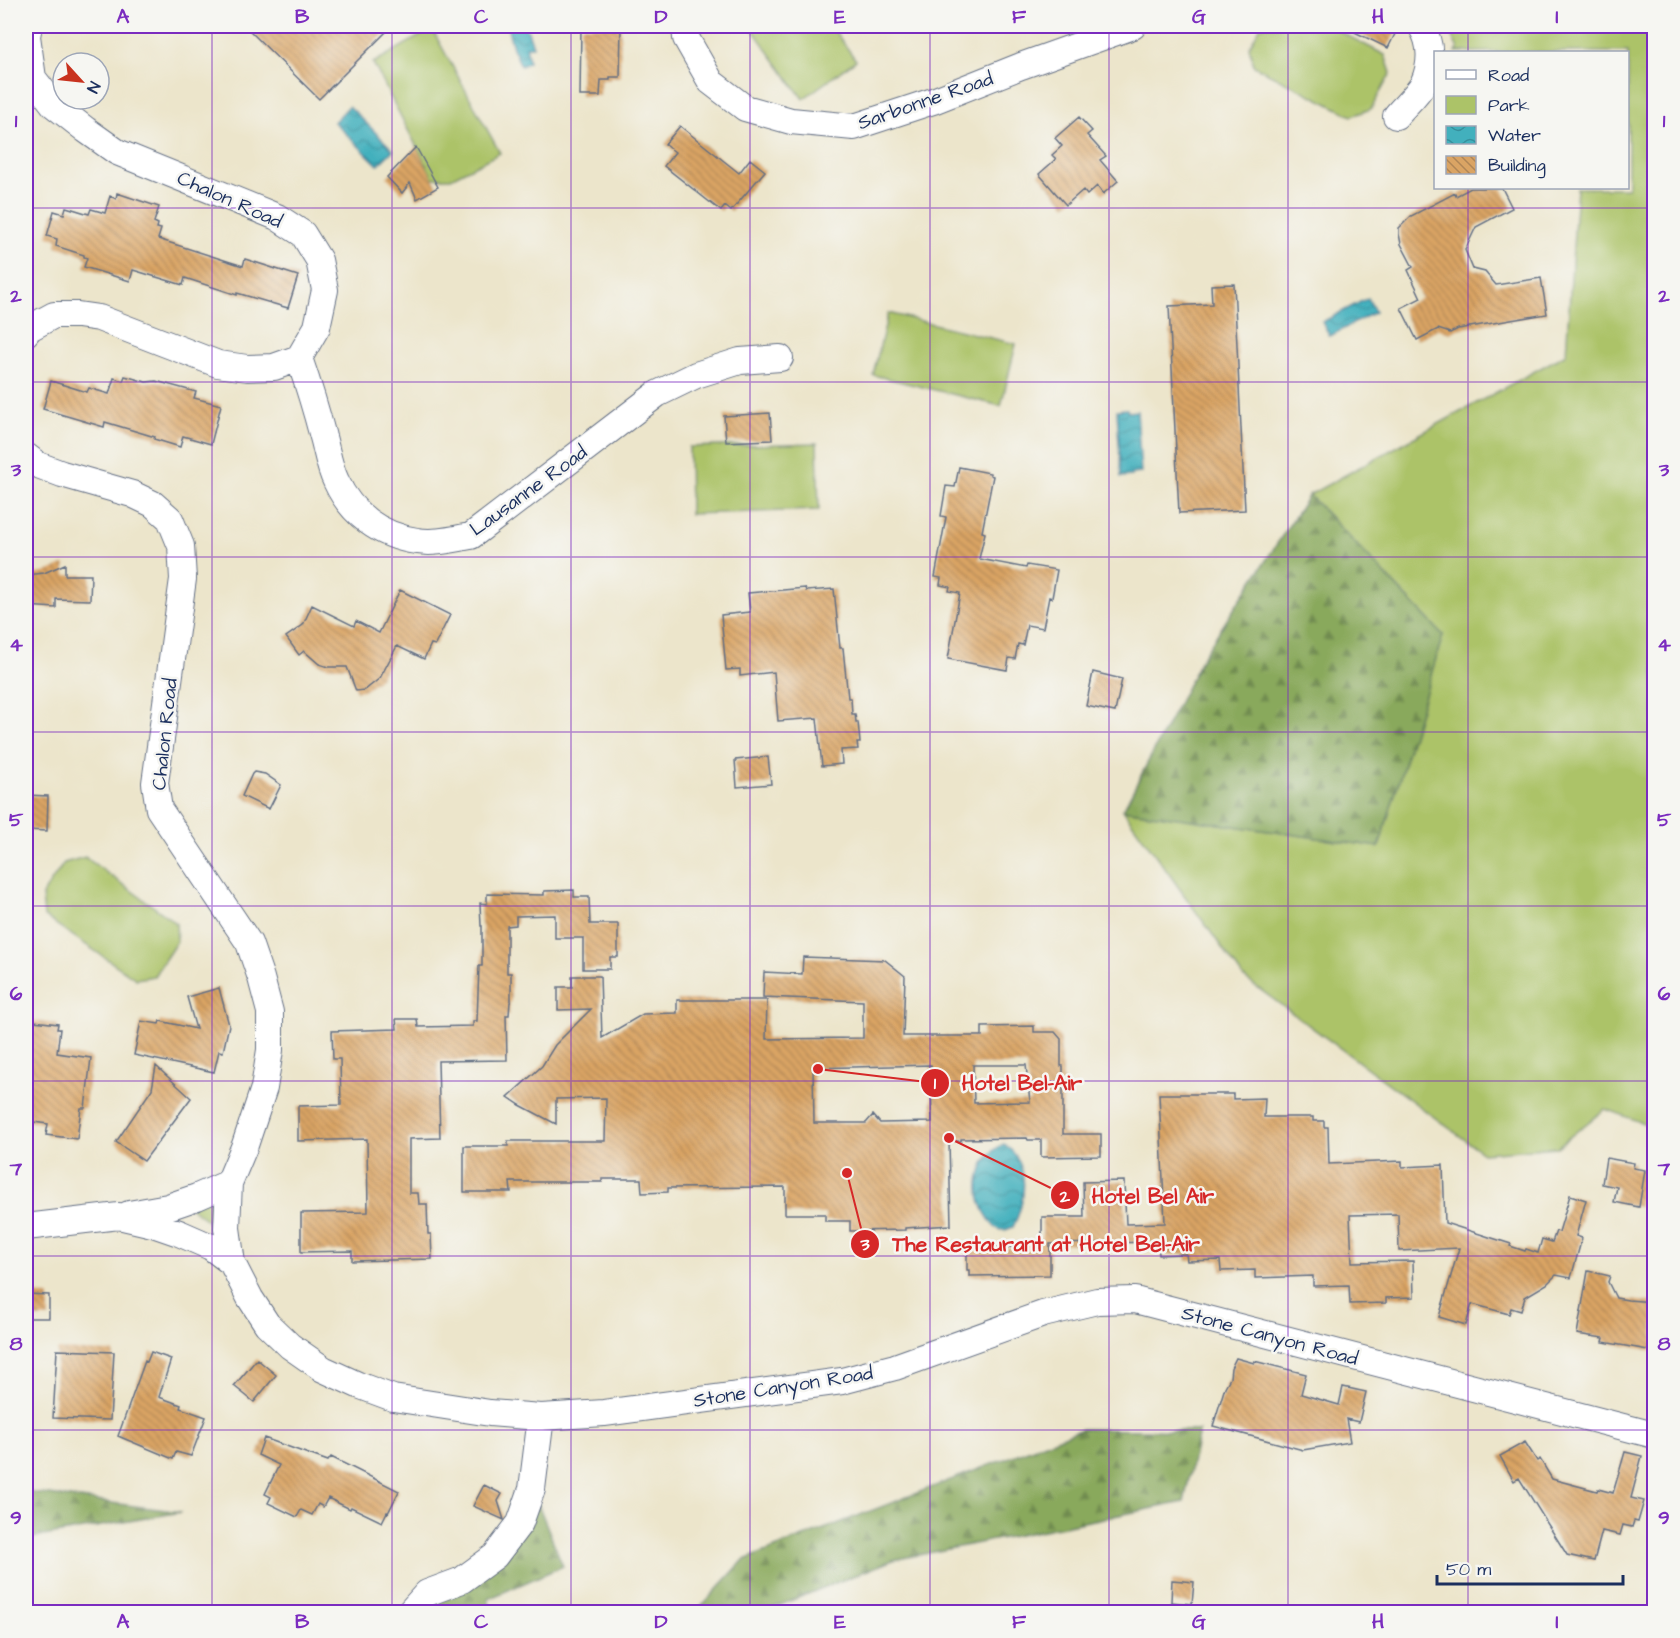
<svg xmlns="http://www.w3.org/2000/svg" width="1680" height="1638" font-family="'Architects Daughter',sans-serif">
<defs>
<pattern id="forest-firs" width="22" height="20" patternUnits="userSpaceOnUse" patternTransform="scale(1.5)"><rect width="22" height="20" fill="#89a95c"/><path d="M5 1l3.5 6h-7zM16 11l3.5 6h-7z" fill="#6f8a4f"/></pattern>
<pattern id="water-waves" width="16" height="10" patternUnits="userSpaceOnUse" patternTransform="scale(1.5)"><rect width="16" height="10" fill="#42b0bd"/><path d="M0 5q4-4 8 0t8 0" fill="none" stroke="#36909d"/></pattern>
<pattern id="building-back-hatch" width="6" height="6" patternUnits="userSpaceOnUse" patternTransform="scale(1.5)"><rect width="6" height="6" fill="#daa464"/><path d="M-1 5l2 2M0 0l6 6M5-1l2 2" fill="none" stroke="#b08656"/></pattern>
</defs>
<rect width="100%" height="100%" fill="#f6f6f2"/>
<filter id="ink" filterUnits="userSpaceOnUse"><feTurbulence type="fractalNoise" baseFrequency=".0167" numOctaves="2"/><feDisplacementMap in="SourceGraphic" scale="12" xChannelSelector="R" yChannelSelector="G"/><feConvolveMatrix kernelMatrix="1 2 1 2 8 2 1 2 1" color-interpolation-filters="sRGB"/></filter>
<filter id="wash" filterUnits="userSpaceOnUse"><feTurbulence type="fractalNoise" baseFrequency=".008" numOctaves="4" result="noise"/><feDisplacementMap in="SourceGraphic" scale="24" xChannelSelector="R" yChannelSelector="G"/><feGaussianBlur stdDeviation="1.35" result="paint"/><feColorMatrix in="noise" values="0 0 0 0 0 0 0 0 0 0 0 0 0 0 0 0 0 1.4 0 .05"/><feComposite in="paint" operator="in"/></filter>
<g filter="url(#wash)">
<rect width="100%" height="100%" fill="#ece5cb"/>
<path fill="#acc368" stroke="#647963" stroke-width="1.5" d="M750,26H831L856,60L803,99Z
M1261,26H1329L1385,55L1391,73L1371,109L1352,116L1254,66L1249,47Z
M1447,26H1654V1127L1605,1109L1557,1147L1483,1153L1243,977L1123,810L1379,847L1443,635L1309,495L1566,354L1577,188H1628V52H1456L1458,49Z
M432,29L500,153L451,178H433L373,63Z
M888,313L1016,344L1001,406L873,375Z
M817,443L819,510L690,514L689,447Z
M85,857L176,923L177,941L154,976L136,979L44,916L42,895L64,863Z
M215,1196V1227L190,1207Z"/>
<path fill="url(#forest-firs)" stroke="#526c5d" stroke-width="1.5" d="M1309,495L1443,635L1379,847L1123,810L1203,656Z
M1082,1429L1199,1431L1184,1502L893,1560L763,1612H696L744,1560Z
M532,1489L563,1566L488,1599L492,1612H410L462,1580Z
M26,1492L181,1512L26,1539Z"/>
<path fill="url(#water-waves)" stroke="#2e708e" stroke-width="1.5" d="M507,26H526L533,46H526L529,62L521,66L513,48Z
M349,106L393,150L378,165L334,122Z
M1368,298L1375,312L1330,336L1322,322Z
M1127,409L1128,412L1137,411L1141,473L1131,474V476L1121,477L1117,410Z
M1004,1144C1031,1163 1026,1201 1013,1227C1009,1228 1007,1230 1003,1230C996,1230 992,1225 989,1219C972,1195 976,1158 1004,1144Z"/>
<g id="blocks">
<path fill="url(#building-back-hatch)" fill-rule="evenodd" d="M245,26H392L319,99Z
M581,26H621L620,77H610V80H601L600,96H580Z
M1342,26H1399L1388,48Z
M1079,117L1092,131L1087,135L1106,156L1100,160L1118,181L1103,194L1097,186L1087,195L1083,190L1066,205L1039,174L1056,159L1052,155L1062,146L1055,138Z
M680,126L739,173L750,159L765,171L731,211L725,206L721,211L664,166L675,152L665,144Z
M416,147L438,187L417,199L410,183L402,193L387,177Z
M1471,188H1502L1512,208L1476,227L1465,250L1473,269L1485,272L1496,285L1541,278L1547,314L1458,329L1450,333L1438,329L1417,340L1401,308L1421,298L1408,270L1413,267L1401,244L1399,234V228L1411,216L1455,193L1456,196Z
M117,193L159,207L154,222L158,224L157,228L161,229L158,239L243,266L245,259L298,276L288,308L237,293V295L185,278L183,285L133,270L130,281L84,267L87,258L84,257V255L56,246L57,239L47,236L54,211L64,214L66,207L89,214L91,209L105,213L110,196L116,199Z
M1234,284L1245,510L1179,513L1169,306L1212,304L1211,285Z
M125,376L146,382L156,381L196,392L194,398L221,405L211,444L183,436L180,447L154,439L155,437L105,422L104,427L43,409L51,381L87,392L89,388L109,394L114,378L123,381Z
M770,413L772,440L726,442L724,416Z
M959,467L990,473V475L993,476L982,532L985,533L979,559L1026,568L1027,565L1057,570L1052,598L1049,597L1043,628L1027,625L1023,645L1018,644L1015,659L1009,658L1007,670L948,659L960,593L949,591L950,587L940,585L941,578L935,577L946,517L941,516L946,486L955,487Z
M65,564V575H91L90,600L56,599V608L26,606V575L44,573Z
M805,588L806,591L834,589L840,648H843L848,698H851L852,714H855L856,722H858L860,743H857L858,749L841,750L842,764L822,766L817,718L778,721L774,672L740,676V669L726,670L721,615L750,612L748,593Z
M400,590L450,615L435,645L431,644L424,659L397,646L380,678L365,690L356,691L347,667H328L319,664L304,651L299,655L286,637L303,625L312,605L354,626L356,621L379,633Z
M1093,672L1122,679L1115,712L1086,706Z
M768,757L771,784L737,787L735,760Z
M254,772L265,774L281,785L269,809L242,796L252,774Z
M26,795L48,796L47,831L26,830Z
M574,890V897H589L590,924H618V957H610V969H583V938H555V915L516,916V925L507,926V973H511V1002H510L509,1015H506L507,1060L438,1061L440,1138L409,1139V1193H418L419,1204H427L428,1234H431L432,1259L352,1261V1251L301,1252V1213L368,1212L367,1139L298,1141V1106L341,1105L340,1059H333L332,1031L397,1029L396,1019H417L418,1027L473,1026V1021H477L479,966H482V926H481L480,903L487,904V894L544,895V891Z
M803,957L885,960L905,976L903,1036H982V1027L1034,1026V1032H1055L1061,1039V1066H1063V1134H1101V1156L1041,1157V1140H1028L1027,1138L961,1139V1141H949L951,1225L905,1228V1230L850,1231V1221H825V1214H785V1187L668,1188V1192L642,1193L641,1179H602V1182H510L511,1192H464V1146H508V1141H605L606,1098L556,1099V1124L520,1105L508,1097L542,1066L555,1045L591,1009L558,1010V987H572V976H600L602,1038L643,1014L677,1013V1000H767L766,1039L863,1038V1001L763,997L764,972L802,974ZM931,1065L932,1122L880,1123L873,1115L866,1123H814L813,1068ZM973,1065H1026L1030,1102L974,1103Z
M219,988L229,1025L223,1052L219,1051L214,1072L134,1055L141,1021L159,1024L160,1021L196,1029L187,997Z
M26,1020L58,1024L57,1029H60L57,1053L91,1058L86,1100L85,1108H81L77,1139L46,1135L48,1124L26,1121Z
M156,1066L191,1098L144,1161L116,1142L152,1089Z
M1159,1094H1233V1099L1265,1098L1264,1117H1313V1121H1324V1127H1328L1329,1164L1402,1161V1167L1443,1165L1445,1223L1511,1244L1510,1246L1525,1251L1526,1249L1538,1253L1542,1239L1552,1242L1556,1231L1559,1232L1570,1195L1586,1200L1576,1236L1582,1238L1571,1278L1556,1275L1547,1284L1525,1297L1521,1311L1511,1308L1509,1314L1472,1304L1466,1325L1439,1317L1459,1248L1399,1251L1398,1214L1350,1215L1352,1262L1413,1261L1414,1297L1386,1298V1303L1350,1304L1349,1285L1313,1286V1276L1255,1278V1270L1221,1271L1220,1260L1187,1261L1186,1254L1159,1255L1158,1242L1050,1244V1275L969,1276V1270H967V1248L1019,1247V1241H1042V1217H1084L1083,1182L1124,1181L1126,1224L1165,1223Z
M1606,1158L1634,1163L1633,1168L1645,1170L1639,1207L1614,1202L1617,1187L1602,1184Z
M1588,1271L1610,1276L1608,1282L1616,1298L1628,1300L1654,1302V1351L1603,1342L1604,1338L1577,1334Z
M26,1294L49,1295V1318H26Z
M57,1350L114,1352L110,1420L53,1418Z
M151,1352L171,1359L159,1397L181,1405L180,1408L206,1417L191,1456L176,1452L173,1459L118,1436L145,1361L147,1362Z
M1236,1358L1254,1363V1361L1306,1374L1301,1394L1339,1405L1343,1387L1366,1392L1359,1422L1346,1419L1350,1442L1303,1450L1213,1426L1225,1387L1230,1378L1231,1368Z
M257,1359L276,1375L254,1402L234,1386Z
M264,1438L328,1461L331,1457L399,1491L388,1513L387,1512L382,1522L351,1507L350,1509L328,1498L323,1507L318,1504L312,1515L301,1510L297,1517L268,1503L271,1497L265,1494L279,1465L258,1455Z
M1525,1442L1537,1461L1540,1459L1552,1479L1597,1491L1598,1489L1613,1493L1625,1452L1642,1456L1631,1498L1644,1501L1638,1522L1634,1521L1632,1527L1623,1525L1620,1535L1602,1531L1594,1561L1567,1555L1519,1478L1514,1481L1500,1456Z
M484,1485L502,1494L498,1501L504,1520L473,1506Z
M1172,1580L1194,1582L1192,1604L1171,1602Z"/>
</g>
</g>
<g filter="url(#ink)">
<use href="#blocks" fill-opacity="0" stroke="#646f84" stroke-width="1.5"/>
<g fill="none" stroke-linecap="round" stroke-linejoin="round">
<g stroke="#646f84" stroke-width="28">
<path id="minor" d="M685,26L686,38L711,82L745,108L791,121L854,127L933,101L1021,66L1133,26
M1396,116C1404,106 1417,95 1423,84C1432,65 1432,43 1421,26
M26,333L30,328L54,315H78L99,318L218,364L247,368L274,367L299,358L317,327L325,290L319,260L303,234L277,217L117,152L86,130L54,105L33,78L27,36L29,26
M299,358C308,384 316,410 323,437C327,451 329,467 336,481C351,514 380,536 417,541C435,544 453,539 471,536L657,394L696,375L740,361L780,358
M26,456L38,465L62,474L132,494L153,504L170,519L181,546L183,579L155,783L159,809L249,943L261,978L270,1012V1050L264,1088L245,1145L229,1183
M129,1214L168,1207L197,1197L229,1183L227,1228L232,1263
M26,1227L119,1216L153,1224L179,1233L211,1247L232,1263L250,1298L267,1324L290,1346L323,1369L358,1385L393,1398L490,1413L541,1417L604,1413L842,1381L895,1367L1043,1314L1097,1301L1135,1300L1654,1435
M410,1612L427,1593L462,1580L495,1556L520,1523L532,1489L541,1417"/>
</g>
<use href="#minor" stroke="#fff" stroke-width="26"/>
</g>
</g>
<path fill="none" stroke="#7b2cbf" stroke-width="1.5" stroke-opacity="0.55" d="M212,26V1612M392,26V1612M571,26V1612M750,26V1612M930,26V1612M1109,26V1612M1288,26V1612M1468,26V52M1468,188V1612M26,208H1654M26,382H1654M26,557H1654M26,732H1654M26,906H1654M26,1081H1654M26,1256H1654M26,1430H1654"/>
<g text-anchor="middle" stroke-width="5" stroke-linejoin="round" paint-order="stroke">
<g font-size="20" fill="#1b2f5e" stroke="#f6f6f2">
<text transform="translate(925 100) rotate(-19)" y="7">Sarbonne Road</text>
<text transform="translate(230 199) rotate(24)" y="7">Chalon Road</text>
<text transform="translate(528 490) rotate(-36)" y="7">Lausanne Road</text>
<text transform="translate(164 734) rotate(-84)" y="7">Chalon Road</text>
<text transform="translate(1270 1335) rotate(15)" y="7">Stone Canyon Road</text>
<text transform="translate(783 1386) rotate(-9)" y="7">Stone Canyon Road</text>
</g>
</g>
<path fill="none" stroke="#d62828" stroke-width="2" d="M818 1069L935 1083M949 1138L1065 1195M847 1173L865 1244"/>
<g fill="#d62828" stroke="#f6f6f2" stroke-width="2">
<circle cx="818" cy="1069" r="6"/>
<circle cx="949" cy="1138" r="6"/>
<circle cx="847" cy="1173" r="6"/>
<circle cx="935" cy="1083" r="15"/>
<circle cx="1065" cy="1195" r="15"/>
<circle cx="865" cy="1244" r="15"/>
</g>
<g font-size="18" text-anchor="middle" font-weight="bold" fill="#fff">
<text x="935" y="1089">1</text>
<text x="1065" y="1202">2</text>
<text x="865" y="1250">3</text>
</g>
<g font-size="21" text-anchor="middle" font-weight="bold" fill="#d62828" stroke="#f6f6f2" stroke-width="5" stroke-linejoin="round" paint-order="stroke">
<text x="1022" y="1090">Hotel Bel-Air</text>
<text x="1153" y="1203">Hotel Bel Air</text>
<text x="1046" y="1251">The Restaurant at Hotel Bel-Air</text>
</g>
<rect width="1680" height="1638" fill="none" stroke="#f6f6f2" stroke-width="66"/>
<rect x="1434" y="51" width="195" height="138" fill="#f6f6f2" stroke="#9ea6b7" stroke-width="1.5"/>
<rect x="1446" y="70" width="30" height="9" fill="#ffffff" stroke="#9ea6b7" stroke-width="1.5"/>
<text x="1488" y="81" font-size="18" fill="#1b2f5e">Road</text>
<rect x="1446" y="96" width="30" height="18" fill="#acc368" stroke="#9ea6b7" stroke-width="1.5"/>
<text x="1488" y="111" font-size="18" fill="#1b2f5e">Park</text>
<rect x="1446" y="126" width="30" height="18" fill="url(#water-waves)" stroke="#9ea6b7" stroke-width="1.5"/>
<text x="1488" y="141" font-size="18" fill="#1b2f5e">Water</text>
<rect x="1446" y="156" width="30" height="18" fill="url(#building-back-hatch)" stroke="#9ea6b7" stroke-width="1.5"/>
<text x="1488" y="171" font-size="18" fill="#1b2f5e">Building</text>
<g transform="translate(81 81) rotate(117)"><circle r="28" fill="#f6f6f2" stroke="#9ea6b7" stroke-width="1.5"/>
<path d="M0-4.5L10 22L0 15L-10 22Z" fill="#c8321e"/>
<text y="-9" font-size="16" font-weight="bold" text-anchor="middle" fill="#1b2f5e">N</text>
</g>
<path d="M1437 1575v9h186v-9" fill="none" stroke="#1b2f5e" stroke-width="3"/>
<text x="1446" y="1575" font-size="18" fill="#1b2f5e" stroke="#f6f6f2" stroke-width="4.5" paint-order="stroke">50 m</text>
<rect x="33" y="33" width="1614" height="1572" fill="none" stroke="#7b2cbf" stroke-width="2"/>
<g font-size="20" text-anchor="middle" font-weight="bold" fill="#7b2cbf">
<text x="123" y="23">A</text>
<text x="302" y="23">B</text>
<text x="481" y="23">C</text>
<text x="661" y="23">D</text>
<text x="840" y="23">E</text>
<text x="1019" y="23">F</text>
<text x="1199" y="23">G</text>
<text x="1378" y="23">H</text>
<text x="1557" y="23">I</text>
<text x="16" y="127">1</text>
<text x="1664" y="127">1</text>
<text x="16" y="302">2</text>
<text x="1664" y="302">2</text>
<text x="16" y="476">3</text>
<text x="1664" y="476">3</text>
<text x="16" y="651">4</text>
<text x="1664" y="651">4</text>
<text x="16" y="826">5</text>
<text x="1664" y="826">5</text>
<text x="16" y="1000">6</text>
<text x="1664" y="1000">6</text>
<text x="16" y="1175">7</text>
<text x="1664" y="1175">7</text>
<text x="16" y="1350">8</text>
<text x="1664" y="1350">8</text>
<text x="16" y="1524">9</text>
<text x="1664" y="1524">9</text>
<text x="123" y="1628">A</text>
<text x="302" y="1628">B</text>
<text x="481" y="1628">C</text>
<text x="661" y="1628">D</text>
<text x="840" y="1628">E</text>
<text x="1019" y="1628">F</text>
<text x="1199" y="1628">G</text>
<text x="1378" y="1628">H</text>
<text x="1557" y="1628">I</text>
</g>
</svg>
